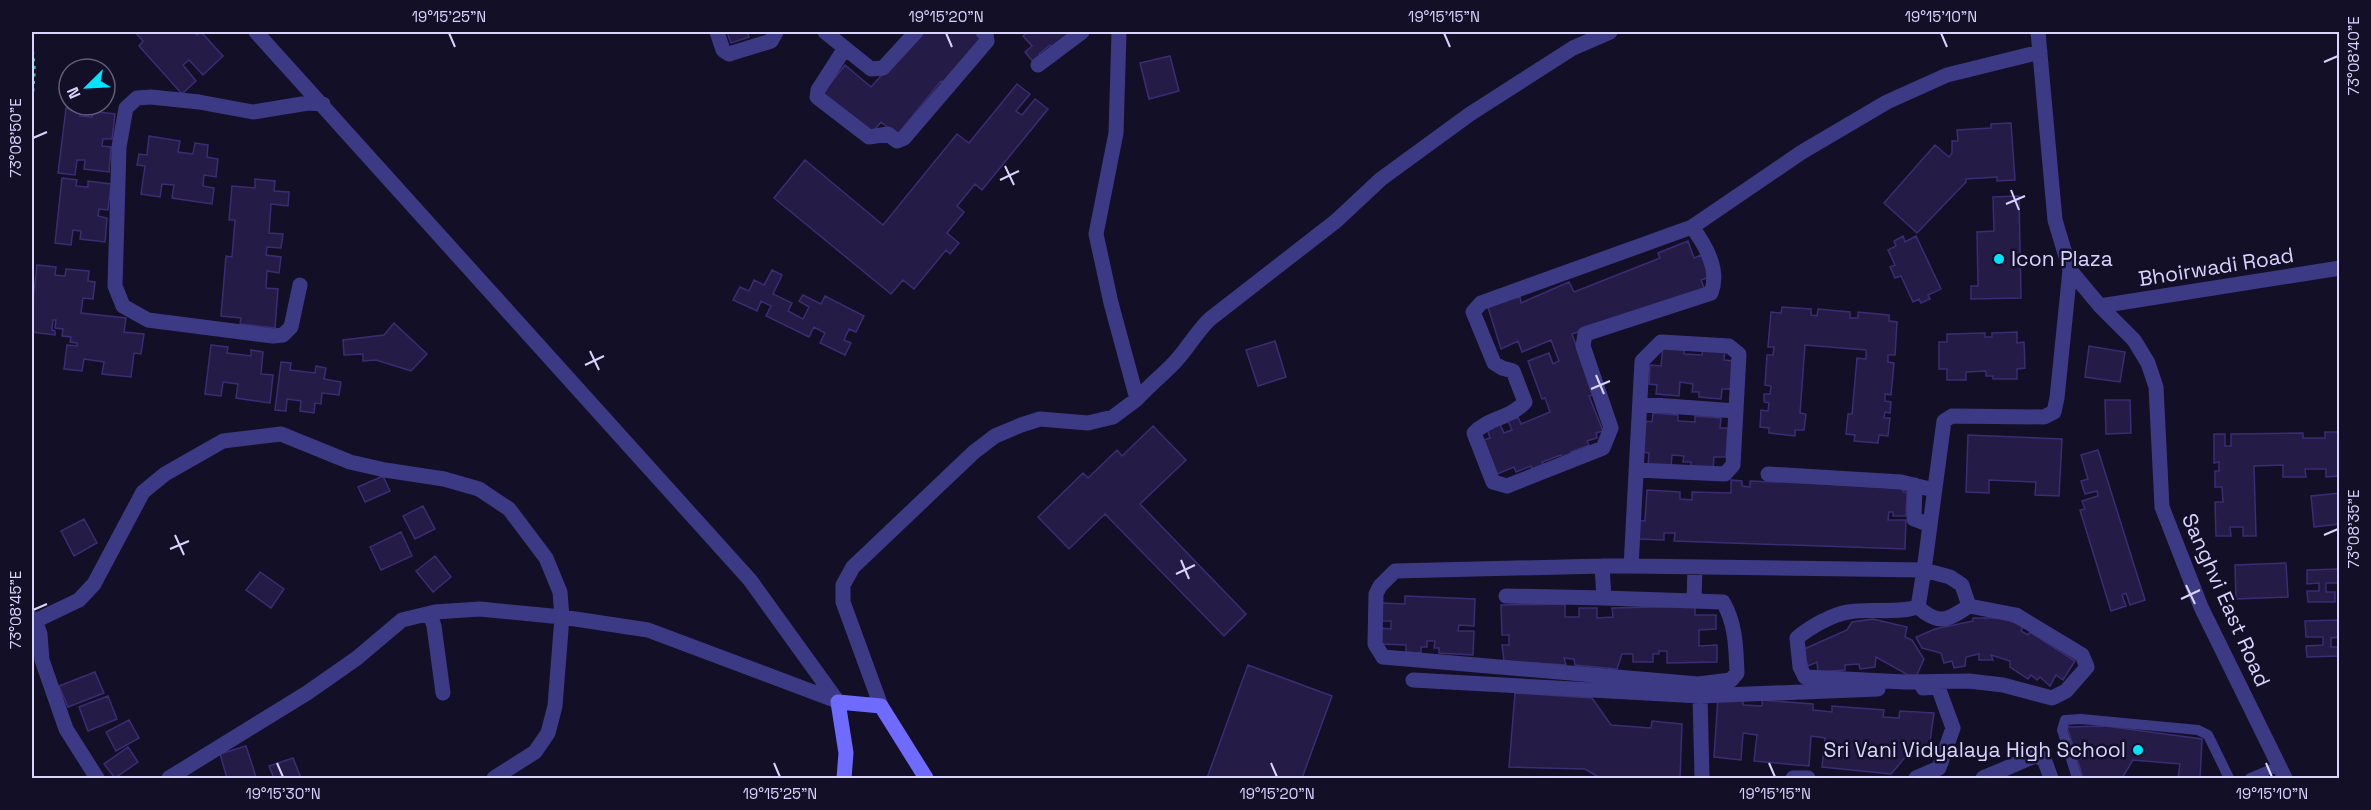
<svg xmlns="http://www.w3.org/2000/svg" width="2371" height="810" font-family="'Space Grotesk',sans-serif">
<rect width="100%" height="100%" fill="#130f26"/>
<path fill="#241b47" stroke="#3b2d73" stroke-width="1.5" d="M135,32H193L197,35L201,32L223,56L203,75L189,60L183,65L196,81L182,94L139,46L143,41Z
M727,32H747L749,37L731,43Z
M920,32H976L984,38L945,85L941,81L897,135L881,122L871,134L822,94L845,65L871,87Z
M1028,32H1074L1053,49L1050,45L1039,54L1043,58L1035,64L1025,52L1032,46L1023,36Z
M1170,56L1179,91L1149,99L1140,63Z
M1017,84L1030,94L1016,111L1022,115L1035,99L1048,109L982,190L975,184L957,206L964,212L947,233L959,243L950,254L946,250L914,289L903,280L891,294L774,198L805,160L883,225L957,134L969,143Z
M66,108L81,110L80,116L92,117V111L115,114L112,139H103L102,146L111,147L109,172L84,169L85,160H77L75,175L58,173Z
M2011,123L2015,180L1997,181V177L1966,179V182L1917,233L1884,203L1935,145L1949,157L1952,153V141H1958L1957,130L1991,128V124Z
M149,136L180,141L178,152L193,154L195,143L208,145L207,157L218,159L216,177L204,175L203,186L214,188L212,204L172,198L174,185L162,184L160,197L141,194L145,166L137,165L139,154L147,155Z
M62,178L77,180L76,186L88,187V181L111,184L108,210L99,209L98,216L107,218L105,242L80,239L81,231L73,230L71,245L55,243Z
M255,179L275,181L274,191L289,192L288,206L271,204L269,233L283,234L281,248L267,247L266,255L281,257L279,273L267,271L266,288L278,289L275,328L240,324L241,318L221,316L226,256L232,257L235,220H229L232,186L255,188Z
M2019,196L2021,298L1971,299V286H1978L1977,232L1994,231L1993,197Z
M1903,236L1905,242L1916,236L1941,289L1928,295L1930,299L1921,303L1919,299L1913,302L1901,276L1895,278L1890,267L1895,265L1888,250L1896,246L1894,241Z
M1688,241L1694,258L1701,255L1710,277L1701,280L1705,290L1572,334L1594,395L1589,396L1603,431L1596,433L1597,438L1587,441L1589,445L1571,452L1572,456L1563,460L1561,455L1542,462L1544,467L1533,471L1531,466L1516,472L1514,467L1497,474L1484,440L1490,438L1487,429L1500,424L1504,433L1512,430L1508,421L1518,417L1521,424L1550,412L1545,398L1542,399L1528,361L1549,353L1553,364L1559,361L1551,340L1522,352L1518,341L1501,349L1487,304L1520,297L1521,303L1569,282L1574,292L1660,258L1658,253Z
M37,265L56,267L55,275L65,276L66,269L89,271L88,281L95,282L93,299L83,298L81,313L126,318L124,332L144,334L141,354L134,353L131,377L102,374L104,362L84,359L82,371L64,369L67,345L77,346V343L70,342L71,337L62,336L63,329L55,328L56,320H53L52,330L55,331V335L32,332V311Z
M772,270L782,275L773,294L792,303L788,311L803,319L809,307L799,301L803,295L821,304L825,296L864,316L856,332L849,329L844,340L851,343L845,355L820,343L825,333L814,327L809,337L766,316L771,306L761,301L757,311L733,300L740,287L749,291L754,280L764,285Z
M1782,307L1811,309V315L1817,316L1818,309L1850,312V318H1858V312L1889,315V321L1897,322L1895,355H1888V362L1894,363L1891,395L1885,394V401L1891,402L1890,413L1885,412L1884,418H1890L1888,436L1879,435L1878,443L1854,441L1855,435L1846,434L1848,414H1852L1857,358L1866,359V350L1805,345L1800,413L1806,414L1804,430H1795V436L1769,433V428L1760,427L1761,410L1768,411L1769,403L1764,402V394H1770L1771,386L1765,385L1767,355H1773L1774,347H1768L1771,312L1781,313Z
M394,323L427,354L411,371L376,360L363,361V354L344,355L343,340L384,335Z
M2017,332V343L2024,342L2025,368L2017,369V379H1993V376H1986V371L1966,372V380H1947V369H1939V342H1947V334L1985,333V337H1992V333Z
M1275,341L1286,377L1258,386L1246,350Z
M211,345L228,347L227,353L251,356V350L263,352L261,374L273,375L270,403L236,398L238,384L223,382L221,396L205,394Z
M1663,345L1684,347V354L1702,355L1703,348L1725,350L1724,360L1733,361L1731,389H1722L1721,399L1699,397V392H1692L1693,384L1680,382L1679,396L1656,394L1657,385L1649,384L1650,365L1661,366Z
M2089,346L2125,352L2120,382L2085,377Z
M281,362L291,363L290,370L315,373L316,366L326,368L324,379L341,382L339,395L322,393L321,404L315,403L314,413L300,411L301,401L287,399L286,411L275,410Z
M2105,400H2130L2131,433L2106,434Z
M1653,413L1678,415V421L1695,422V416L1721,418L1720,428H1728L1726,457H1714L1713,470L1690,469L1691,462H1683L1684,456L1672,455L1671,467L1648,466L1649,453L1643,452L1646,421L1652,422Z
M1153,426L1186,460L1140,504L1246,614L1224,636L1105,514L1069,549L1038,517L1083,473L1088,478L1117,450L1122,456Z
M2325,432H2340V476L2326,477V469H2305L2306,477H2283V465L2254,466L2256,536H2243V527H2230L2231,536H2216L2215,502H2223L2222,487H2215V471H2219V462L2214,463V434H2225V446H2231V434L2303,433V438H2325Z
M1968,435L2062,439L2059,496L2035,495L2036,482L1989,480V493L1966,492Z
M2098,450L2145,600L2130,605L2126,593L2122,595L2126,606L2111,611L2080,510L2085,509L2082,501L2098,496L2097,491L2085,494L2081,481L2088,479L2081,455Z
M383,476L390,491L365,502L358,487Z
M1731,480L1742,481V486L1750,487V481L1903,487V492H1907L1906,516H1893V512H1889L1888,520H1906L1905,549L1674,541L1675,533H1664V540L1637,539V520L1645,521L1647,490L1680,492V499L1692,500V492L1731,493Z
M2340,493V524L2314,527L2311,496Z
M423,506L435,529L415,539L403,516Z
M84,519L97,543L74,556L61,531Z
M401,532L412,556L381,570L370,547Z
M435,556L451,577L433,592L416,571Z
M2286,563L2288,597L2236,599L2235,565Z
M2340,569V602L2339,583H2326V592H2335V602H2308L2307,591H2319V583L2307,584V570Z
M260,572L284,589L271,608L246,590Z
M1405,596L1475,599L1474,626L1459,625L1458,631H1474L1473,655L1439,653V648H1434L1435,641H1427V647H1421V653L1406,652V645L1381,644V628L1391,629V621H1382V603L1405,604Z
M1565,604V617H1579V608H1597V618L1613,617L1612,608L1695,606V615H1716V629L1699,630V646L1717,645V662L1667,663V651H1659V654H1653V662H1633V654H1622L1617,669L1575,665L1574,659L1564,658L1566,665L1504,661L1502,645H1509V635H1502L1501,605Z
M1973,618H2002L2023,626L2021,631L2028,635L2030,632L2075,661L2063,680L2056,675L2050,686L2040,677L2037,680L2031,675L2028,679L2010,667V661L1991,655L1993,660H1979V654L1966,657L1965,666L1954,668L1952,661L1944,663L1941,653L1922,648L1916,637L1935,629L1973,621Z
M1873,619L1907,627L1905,637L1912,640L1924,659L1915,679L1876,657L1875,667L1860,669L1859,664L1845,665V670L1818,672L1817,662L1808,666L1802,650L1847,630L1852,622Z
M2340,620V637L2331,638V647H2340V656L2307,657L2306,646L2323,645V637H2306L2305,621Z
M1248,665L1332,696L1302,778H1207Z
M95,672L104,693L68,707L59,686Z
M1515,693L1592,698L1611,725L1651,728L1652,721L1682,724L1680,778H1600L1585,769L1509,767Z
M108,696L117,719L88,731L79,707Z
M1718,697L1743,699V705L1762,706V700L1813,704V710L1832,712V706L1884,710L1883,717L1899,718L1900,711L1934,713L1929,748H1913L1891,774L1822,767L1825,738L1811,736L1809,766L1754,761L1757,735L1743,733L1741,760L1714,757Z
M129,720L139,738L116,751L106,732Z
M2105,726L2202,739L2200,778H2178L2180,764L2133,760L2122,778H2083L2067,727Z
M246,746L256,777L227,778L220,754Z
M128,747L138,762L115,778L104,764Z
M293,758L301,778H274L269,766Z"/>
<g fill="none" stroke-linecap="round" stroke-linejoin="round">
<path stroke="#2fb8b0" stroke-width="4" stroke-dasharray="3 4.5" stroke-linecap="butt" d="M32,51L34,70L32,95"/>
<path stroke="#3d3a85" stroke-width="10" d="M2077,778L2062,730L2065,720L2081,719L2198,730L2208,735L2229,778
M2250,778L2279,766"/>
<path stroke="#3d3a85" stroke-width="15" d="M256,32L750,580L838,702
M717,32L723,50L729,54L771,41L776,32
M825,32L871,69L883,68L916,32
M2038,32L2055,220L2070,270L2100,306L2134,340L2148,363L2156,387L2162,507L2201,607L2285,778
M845,48L818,90L817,97L869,137L888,134L897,141L904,138L987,41L986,34L983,32
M1038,65L1082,32
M1692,227C1706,246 1720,270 1711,293L1585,334L1583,346L1611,428L1603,448L1507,486L1493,482L1474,433C1488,418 1511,418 1525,402L1513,371L1502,368L1494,363L1473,312L1481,303L1692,227L1802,152L1887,102L1947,75L2040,52
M300,285L291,327L283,335L273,336L148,320L123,306L115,286L119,147L126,108L137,98L151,97L199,102L253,112L308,103L323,104
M2100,306L2340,268
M1137,399C1148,387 1160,377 1171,366C1186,352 1195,333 1210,319L1336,221L1381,179L1470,114L1573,48L1610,32
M1640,404L1736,411
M1768,474L1901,482L1934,490
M1915,485L1914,519L1930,525
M1602,566L1604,598L1723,602C1736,624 1736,649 1737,673L1731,680L1698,684L1383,657L1375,644L1376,594L1380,586L1395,571L1602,566H1631L1924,570L1944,421L1952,416L2044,417L2054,412L2057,398L2070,270
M1631,566C1635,498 1638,430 1642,361L1661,342L1729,346L1739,354L1733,465L1725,474L1636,470
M1924,570L1950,577L1962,585L1969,606L2016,615L2082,655L2087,667L2066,691L2052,698L2003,685L1969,681L1905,682L1805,677L1800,667L1797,638C1810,627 1831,615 1848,612C1871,608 1894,614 1918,607Z
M1506,596L1604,598
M1694,601L1695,567
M1918,607C1939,626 1948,620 1969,606
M430,614L434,626L443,693
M32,618L35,621L40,634L42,660L66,729L97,778
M35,621L79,600L94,584L143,492L165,474L223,441L281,434L350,462L385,470L444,479L479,489L509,509L546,558L560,592L562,617L555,706L548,733L535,752L494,778
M1413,680L1700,696
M881,706L843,602V585L853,567L974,452L995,436L1021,425L1040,419L1088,423L1113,417L1137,399L1111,303L1096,234L1116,133L1119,32
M169,778L307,693L357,658L402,620L435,612L480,609L562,617L648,630L837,701
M1702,778L1700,696L1878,689
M1793,778H1808
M1916,778L1939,768L1953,728L1938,687L1923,688
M1983,778L2035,756L2044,759L2051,778"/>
<path stroke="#6f6bff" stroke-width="15" d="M844,778L846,753L838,702L881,706L926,778"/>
</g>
<path fill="none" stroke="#d9d4ff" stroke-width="2" d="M449,33L455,47M946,33L952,47M1444,33L1450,47M1941,33L1947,47M2324,62L2338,56M33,138L47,132M1005,166L1014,185M1000,180L1019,171M2011,190L2019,210M2006,204L2025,196M590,351L599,370M585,365L604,356M1596,375L1604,394M1591,389L1610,381M175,535L184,555M2324,535L2338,529M170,549L189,541M1181,560L1189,579M1176,574L1195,565M2186,585L2195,604M2181,599L2200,590M33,610L47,604M277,763L283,777M774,763L780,777M1271,763L1277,777M1769,763L1775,777M2266,763L2272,777"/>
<g fill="#00e5ff" stroke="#130f26" stroke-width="2">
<circle cx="1999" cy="259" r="6"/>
<circle cx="2138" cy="750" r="6"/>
</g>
<g text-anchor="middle" stroke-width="5" stroke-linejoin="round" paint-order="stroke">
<g font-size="21" fill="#d9d4ff" stroke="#130f26" text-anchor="start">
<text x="2011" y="266">Icon Plaza</text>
<text x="2126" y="757" text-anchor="end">Sri Vani Vidyalaya High School</text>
</g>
<g font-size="21" fill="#d9d4ff" stroke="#130f26">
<text transform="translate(2216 267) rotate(-9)" y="7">Bhoirwadi Road</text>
<text transform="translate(2226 600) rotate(66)" y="7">Sanghvi East Road</text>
</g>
</g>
<rect width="2371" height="810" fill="none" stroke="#130f26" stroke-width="66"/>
<g transform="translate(87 87) rotate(246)"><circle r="28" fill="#130f26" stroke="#625e7d" stroke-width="1.5"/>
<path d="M0-4.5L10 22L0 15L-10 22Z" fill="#00e5ff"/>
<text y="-9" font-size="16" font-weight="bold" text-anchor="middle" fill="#d9d4ff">N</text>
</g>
<rect x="33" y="33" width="2305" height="744" fill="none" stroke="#d9d4ff" stroke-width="2"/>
<g font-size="15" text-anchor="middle" fill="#d9d4ff">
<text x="449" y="22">19°15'25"N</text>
<text x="946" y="22">19°15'20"N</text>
<text x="1444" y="22">19°15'15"N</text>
<text x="1941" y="22">19°15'10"N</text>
<text transform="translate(2354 56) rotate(-90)" y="5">73°08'40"E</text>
<text transform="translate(16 138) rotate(-90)" y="5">73°08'50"E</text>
<text transform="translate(2354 529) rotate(-90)" y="5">73°08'35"E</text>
<text transform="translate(16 610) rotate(-90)" y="5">73°08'45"E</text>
<text x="283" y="799">19°15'30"N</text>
<text x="780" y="799">19°15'25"N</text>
<text x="1277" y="799">19°15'20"N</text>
<text x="1775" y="799">19°15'15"N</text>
<text x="2272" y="799">19°15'10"N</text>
</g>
</svg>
